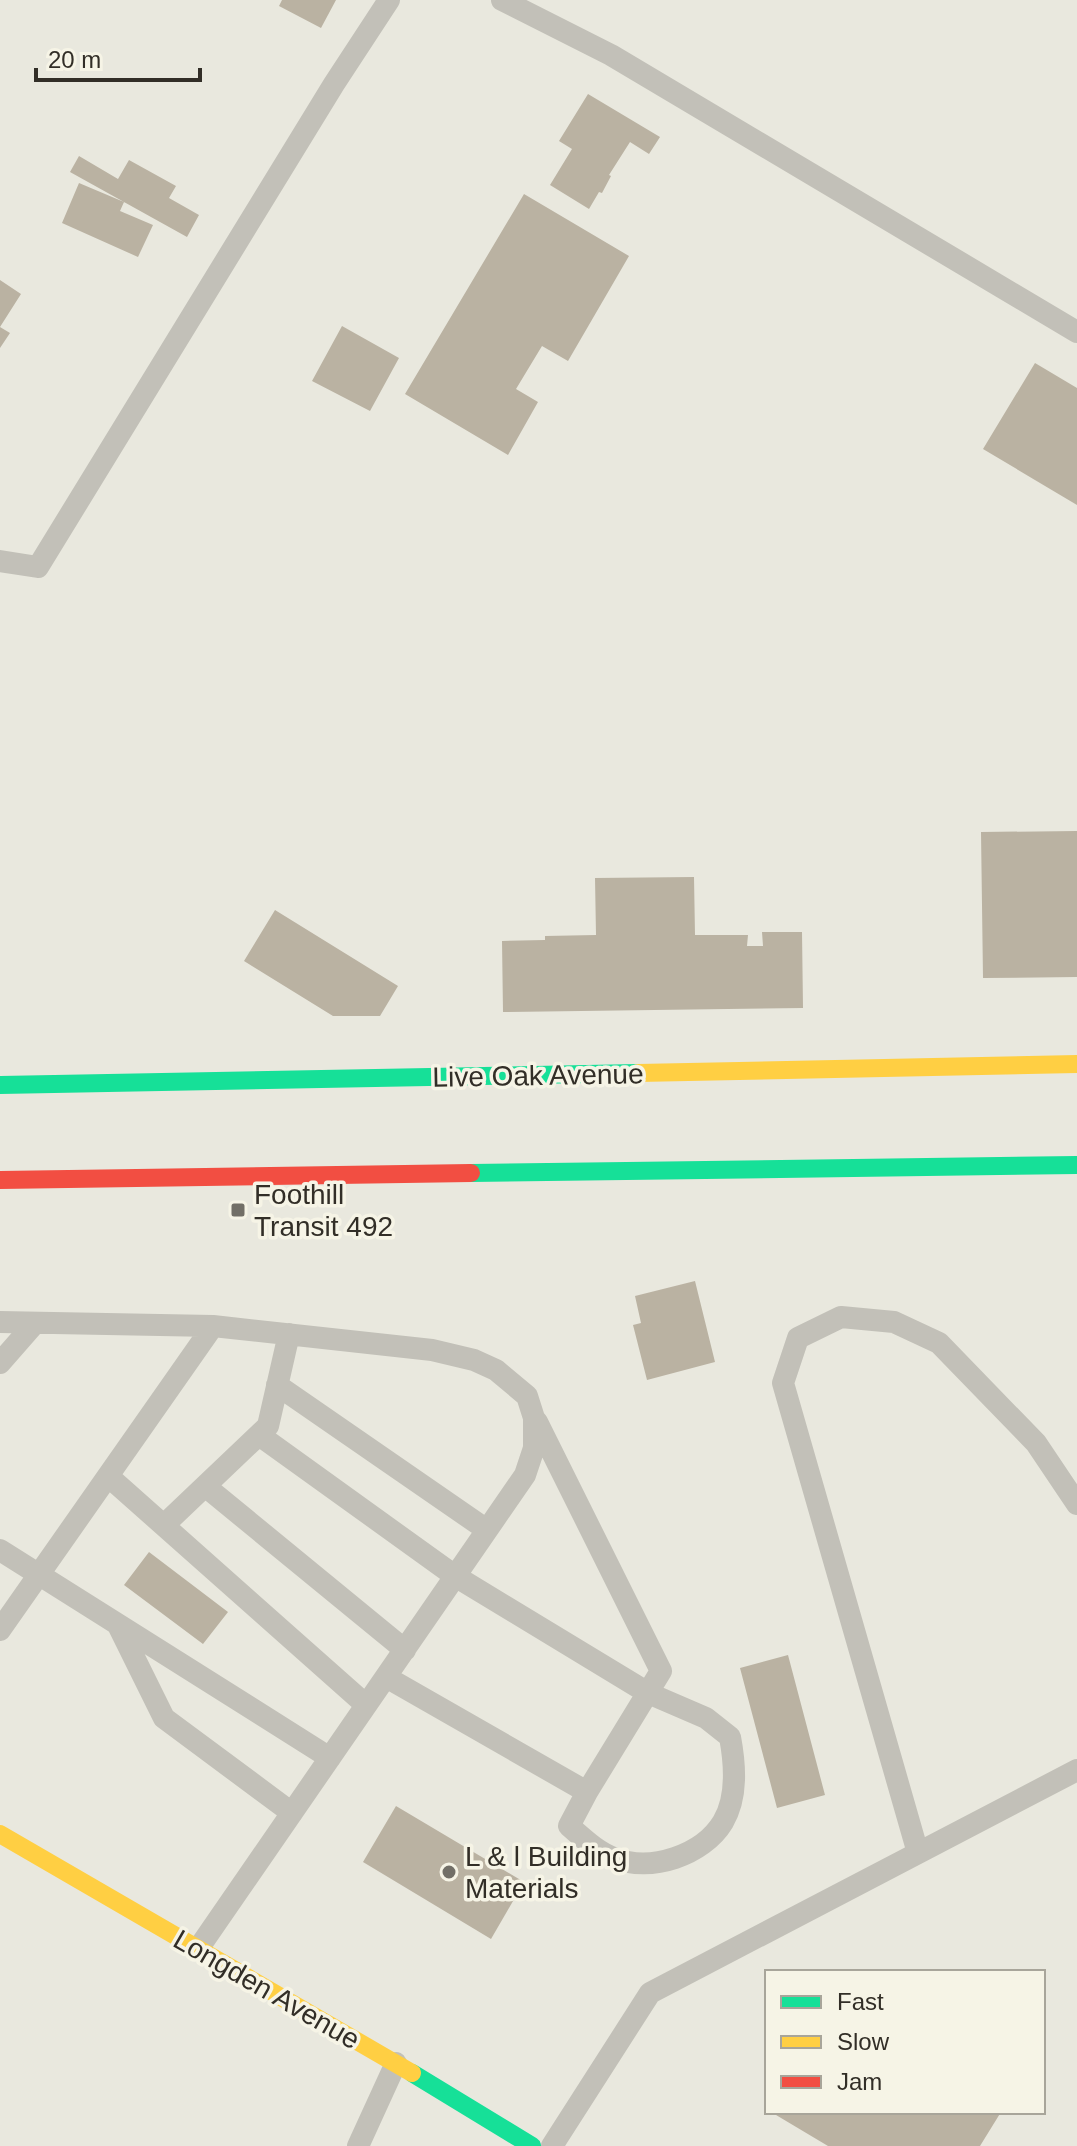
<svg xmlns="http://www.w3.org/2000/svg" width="1077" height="2146" font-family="Helvetica,sans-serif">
<rect width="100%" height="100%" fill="#e9e8de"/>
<path fill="#bab2a2" d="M282,0H336L321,28L279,6Z
M588,94L660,137L649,154L630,142L609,175L611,176L602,193L599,192L589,209L550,185L572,149L559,141Z
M79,156L118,179L129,160L176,186L169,198L199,215L187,237L70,172Z
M79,183L124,202L120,211L153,225L138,257L62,223Z
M524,194L629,256L568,361L542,346L516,389L538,402L508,455L405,394Z
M0,280L21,294L0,327L10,333L0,348Z
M342,326L399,358L370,411L312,381Z
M1035,363L1077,388V505L983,449Z
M1077,831V977L983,978L981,832Z
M694,877L695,935H748L747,946H763L762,932H802L803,1008L503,1012L502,941L545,940V936L596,935L595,878Z
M275,910L398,986L380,1016H333L244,961Z
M695,1281L715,1362L647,1380L633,1325L641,1323L635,1296Z
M149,1552L228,1612L203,1644L124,1585Z
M788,1655L825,1795L777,1808L740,1668Z
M396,1806L524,1882L491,1939L363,1862Z
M771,2112H1001L980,2146H828Z"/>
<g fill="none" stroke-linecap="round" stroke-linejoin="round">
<path stroke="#c2c0b8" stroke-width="22" d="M502,0L611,55L1077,332
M0,561L38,567L334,84L389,0
M0,1322L213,1326
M0,1363L35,1323
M277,1385L487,1530
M259,1435L455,1576L648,1693L706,1718L730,1737C735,1764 738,1797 723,1822C703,1855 651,1873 614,1858C597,1852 583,1838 569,1826L587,1792
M108,1476L366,1705
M205,1486L405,1650
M164,1525L268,1426L289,1334
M0,1550L330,1758
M118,1625L164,1718L292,1813
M0,1630L213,1326L432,1350L474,1360L496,1370L527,1396L534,1418V1448L525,1475L198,1949
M386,1677L587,1792L661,1671L537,1422
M918,1853L783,1383L798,1338L841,1317L894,1322L939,1343L1036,1443L1077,1504
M358,2146L396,2063
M552,2146L650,1993L1077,1770"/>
<path stroke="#16e098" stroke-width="18" d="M0,1085L638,1073
M471,1173L1077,1165
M412,2073L532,2146"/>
<path stroke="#ffcf43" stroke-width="18" d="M638,1073L1077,1064
M0,1834L412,2073"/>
<path stroke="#f24e42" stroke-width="18" d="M0,1180L471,1173"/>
</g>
<g fill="#726f67" stroke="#f6f4e6" stroke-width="3">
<rect x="230" y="1202" width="16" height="16" rx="4"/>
<circle cx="449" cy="1872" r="8"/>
</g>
<g text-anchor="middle" stroke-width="7" stroke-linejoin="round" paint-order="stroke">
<g font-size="28" fill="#322e27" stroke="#f6f4e6">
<text transform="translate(538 1075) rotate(-1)" y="10">Live Oak Avenue</text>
<text transform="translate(267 1989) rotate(30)" y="10">Longden Avenue</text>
</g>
<g font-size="28" fill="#322e27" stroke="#f6f4e6" text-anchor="start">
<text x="254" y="1204">Foothill<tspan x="254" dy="32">Transit 492</tspan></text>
<text x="465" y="1866">L &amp; l Building<tspan x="465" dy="32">Materials</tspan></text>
</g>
</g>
<rect x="765" y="1970" width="280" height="144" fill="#f6f4e6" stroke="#a8a59a" stroke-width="2"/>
<rect x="781" y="1996" width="40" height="12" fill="#16e098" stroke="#a8a59a" stroke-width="2"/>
<text x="837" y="2010" font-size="24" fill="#322e27">Fast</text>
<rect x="781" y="2036" width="40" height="12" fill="#ffcf43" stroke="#a8a59a" stroke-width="2"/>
<text x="837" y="2050" font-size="24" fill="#322e27">Slow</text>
<rect x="781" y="2076" width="40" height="12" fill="#f24e42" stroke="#a8a59a" stroke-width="2"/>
<text x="837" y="2090" font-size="24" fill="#322e27">Jam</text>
<path d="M36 68v12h164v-12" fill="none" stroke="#322e27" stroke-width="4"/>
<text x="48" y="68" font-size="24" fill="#322e27" stroke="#f6f4e6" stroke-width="6" paint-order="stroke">20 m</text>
</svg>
